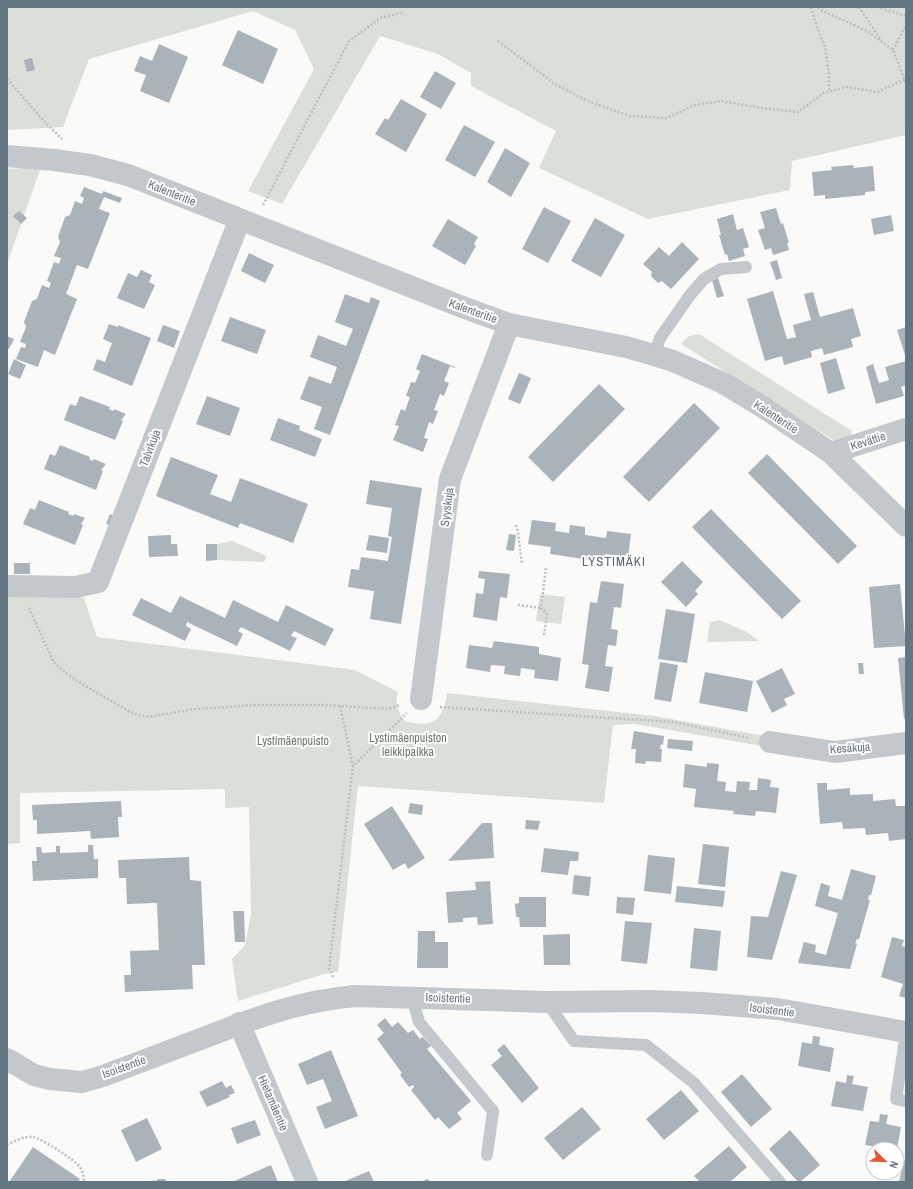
<svg xmlns="http://www.w3.org/2000/svg" width="913" height="1189" font-family="'Archivo Narrow',sans-serif">
<rect width="100%" height="100%" fill="#fafaf8"/>
<path fill="#dadfd7" d="M7,7H906V135L792,161L790,190L648,219L539,168L556,131L471,86V73L438,54L380,36L282,204L248,191L314,69L295,30L253,11L89,59L63,127L7,130Z
M41,167L7,264V169Z
M699,334L852,431L846,448L681,344L689,336Z
M232,541L267,556L264,562L217,560V544Z
M540,594L565,597L561,624L536,621Z
M7,595L68,596L84,598L97,637L355,670L398,692C395,705 397,710 405,721C432,728 443,722 447,693L654,716L771,737L769,747L635,724L613,725L604,803L358,786L338,972L324,974L238,1001L232,959L245,945L251,914L249,807L225,808V789L20,793V843L7,844Z
M719,620L747,632L759,641L707,642L710,622Z"/>
<path fill="#aab3b9" d="M238,30L278,49L263,84L222,65Z
M159,44L188,57L169,103L140,91L146,75L134,71L140,56L152,61Z
M32,58L35,70L27,72L24,60Z
M435,71L456,83L441,109L420,97Z
M401,99L427,114L406,152L375,134L385,118L388,120Z
M464,125L495,142L475,177L445,160Z
M505,148L530,163L511,197L487,182Z
M853,165L854,168L873,166L875,191L865,192V195L825,199V195L814,196L812,172L832,170L831,167Z
M84,187L102,194L103,191L122,198L120,203L104,197L99,209L110,213L88,269L77,265L66,294L77,299L55,355L44,350L38,367L16,359L21,347L25,348L26,344L20,342L26,327L24,322L32,301L37,299L42,285L49,288L51,283L47,281L54,262L59,264L61,258L54,256L60,242L58,237L65,217L70,215L75,201L82,204L84,198L80,196Z
M544,207L571,221L548,263L522,249Z
M776,208L781,224L783,223L789,243H787L789,250L773,255L771,248L765,250L758,230L765,228L760,212Z
M19,211L27,218L21,224L13,216Z
M733,214L737,230L743,228L749,247L743,249L745,256L729,261L727,254L725,255L719,235H721L717,219Z
M891,215L894,231L874,235L871,219Z
M595,218L625,235L601,277L571,261Z
M448,219L478,237L474,244L476,246L465,265L432,246Z
M682,242L699,259L671,289L662,281L658,283L651,276L652,272L643,264L659,247L669,256Z
M249,253L274,265L265,283L241,271Z
M777,260L782,278L776,280L770,262Z
M141,270L152,275L149,282L155,285L144,309L117,298L128,273L137,277Z
M718,278L724,296L717,298L712,280Z
M773,291L787,339L796,337L793,325L811,320L804,294L813,292L820,317L853,308L861,336L851,339L853,347L824,355L822,348L811,351L812,357L784,365L782,356L765,361L747,299Z
M345,294L369,303L371,297L380,301L330,435L314,429L322,407L300,399L309,376L331,384L337,367L310,357L318,335L346,346L353,329L335,322Z
M230,317L266,330L257,354L221,341Z
M109,324L118,327V325L151,338L132,386L93,370L97,359L105,362L112,343L103,339Z
M163,325L180,331L174,348L157,341Z
M906,327V358L897,330Z
M7,336L14,339L9,349L7,348Z
M422,354L455,367V368L450,366L444,381L449,383L444,396L440,394L434,410L438,411L433,424L429,422L424,438L428,439L423,452L393,440L399,426L395,425L401,409L405,411L410,397L406,396L411,382L415,383L420,371L416,369Z
M836,358L845,389L828,394L820,363Z
M14,359L26,365L20,379L8,374Z
M906,361V385L901,387L904,396L876,404L866,367L873,364L879,383L889,380L885,367Z
M519,373L531,378L520,404L508,399Z
M599,384L625,409L553,482L528,457Z
M80,396L110,407L109,409L113,411L114,409L126,414L121,420L123,421L115,440L64,420L70,404L76,406Z
M207,396L240,408L230,436L196,424Z
M694,403L720,428L649,502L623,477Z
M278,418L300,426L299,430L322,439L315,457L270,440Z
M60,445L90,457L89,459L93,461L94,459L106,464L101,470L103,471L96,490L44,469L50,454L55,456Z
M767,454L857,546L838,564L748,473Z
M171,457L218,475L210,494L231,502L240,478L308,504L293,543L240,523L238,528L156,496Z
M370,480L422,488L401,624L370,619L374,591L348,587L351,569L359,570L361,557L388,561L392,537L388,536L392,508L366,504Z
M39,500L69,512L68,514L73,516L74,514L85,518L81,524L83,525L75,545L23,524L30,508L35,510Z
M711,509L801,601L782,619L692,527Z
M110,514L115,516L111,526L106,524Z
M532,520L556,523L555,531L569,533L570,525L585,527V535L606,538L607,531L631,534L628,557L605,554L604,562L550,554L551,547L528,544Z
M509,534L516,535L514,551L506,550Z
M171,535V544H177L178,556L149,557L148,536Z
M369,535L389,538L387,553L366,550Z
M206,544H217V560L206,561Z
M682,561L703,582L695,591L698,594L686,607L661,582Z
M14,563H30V574H14Z
M479,571L510,574L507,598L500,597L497,621L473,617L476,593L483,594L485,579L478,578Z
M601,581L624,584L621,608L614,607L611,629L618,630L616,646L608,645L605,666L613,667L609,692L585,688L589,665L582,664L590,602L597,603Z
M900,584L906,646L874,648L869,587Z
M180,596L225,618L233,600L278,622L286,605L334,629L325,646L294,631L291,636L297,638L290,651L241,627L238,631L243,634L237,646L187,622L186,626L191,629L185,641L132,615L141,598L171,613Z
M666,609L695,614L687,663L658,659Z
M494,641L539,647V654L561,658L558,681L534,678L535,670L521,668L520,676L504,674L505,666L491,665L490,672L466,668L469,645L492,648Z
M906,657V718L904,719L898,658Z
M660,662L678,665L671,702L654,699Z
M858,663H863L864,674H859Z
M782,668L795,694L784,699L787,705L772,713L756,681Z
M705,672L753,681L747,712L699,703Z
M634,731L664,736L663,745L661,744L660,749H662L661,762L646,761L645,764L635,763L636,749H631Z
M668,739L693,741L692,751L667,748Z
M707,763L719,764L717,781L726,782L725,791L736,792L737,781L750,782L749,790H757L758,778L771,780L770,787L779,788L776,813L756,811L755,816L733,814L734,811L694,807L696,789L683,787L685,764L707,767Z
M817,783H827V790L850,788V795L873,794V801L895,799L896,806H906V839L889,841L888,833L866,835L865,828L843,829L842,822L820,824Z
M121,801L122,817H118L119,837L91,839L90,831L37,834V820H33L32,805Z
M410,803L423,805L422,815L408,813Z
M392,806L425,858L408,869L405,863L393,870L364,824Z
M526,820L540,821L538,830L525,829Z
M482,823H492L494,858L448,861Z
M703,844L729,847L725,887L698,884Z
M88,845H93L94,859H98V878L33,881L32,861H37L36,847H41L42,853L56,852V846H60V853L88,852Z
M544,848L579,852L578,861H570L568,875L541,872Z
M648,855L675,858L671,894L644,891Z
M189,857L190,880L201,881L205,965H192L193,989L125,992L124,975H131L130,951L159,950L157,903L127,904L126,878H119L118,860Z
M851,869L876,876L871,895H869L868,900H870L859,939H857L855,943L857,944L850,969L798,963L804,942L816,945L815,952L826,955L838,913L815,906L821,883L830,886L828,896L842,900Z
M781,871L797,875L772,960L747,957L751,916L768,917Z
M574,875L591,877L589,896L572,894Z
M490,881L493,924L478,925L477,917L463,918V922L448,923L446,892L476,890L475,882Z
M677,886L725,891L723,907L675,902Z
M519,897H546V927H520L519,917H516L515,904L519,903Z
M617,897L635,898L633,915L616,913Z
M233,911H244L245,942H235Z
M625,921L652,923L647,964L621,961Z
M694,928L721,931L717,971L690,968Z
M418,931H435V942H448V968H417Z
M570,934V965H544L543,935Z
M892,937L904,940L902,946L906,947V998L899,996L903,984L881,977Z
M385,1018L392,1027L398,1022L408,1033L413,1030L420,1039L423,1037L431,1046L427,1049L471,1101L457,1113L462,1119L449,1129L438,1117L435,1120L411,1090L414,1087L413,1085L409,1087L400,1075L402,1073L377,1039L384,1033L377,1025Z
M813,1036L820,1037L819,1045L834,1048L830,1072L798,1066L802,1042L812,1044Z
M504,1044L539,1088L522,1103L491,1065L502,1056L497,1050Z
M331,1050L358,1116L325,1129L316,1107L332,1101L323,1079L307,1085L298,1064Z
M742,1074L772,1109L751,1127L721,1092Z
M847,1075L854,1076L852,1084L868,1087L863,1111L831,1106L836,1081L846,1083Z
M222,1081L226,1088L231,1085L235,1093L229,1095L230,1097L207,1107L199,1092Z
M681,1090L699,1111L664,1140L646,1119Z
M582,1107L601,1129L563,1160L544,1138Z
M880,1114L888,1115L886,1124L901,1127L897,1149H889L865,1145L870,1121L879,1122Z
M147,1118L162,1149L136,1162L121,1130Z
M255,1120L261,1135L237,1144L231,1128Z
M790,1130L820,1165L800,1182H798L769,1149Z
M729,1146L747,1167L730,1182H700L694,1176Z
M33,1147L80,1179L78,1182H9Z
M904,1160L906,1161V1182H899Z
M271,1165L278,1182H232Z
M369,1171L374,1182H343Z
M158,1179H165L167,1182H153V1180L156,1181Z
M428,1179L430,1182H420Z"/>
<g fill="none" stroke-linecap="round" stroke-linejoin="round">
<path stroke="#bbbfc2" stroke-width="2.5" stroke-dasharray="2 2" stroke-linecap="butt" d="M811,7L817,27L825,47L829,74V91
M818,7L823,11L867,31L893,50L906,83
M859,7L881,40
M877,7L906,16
M498,41L555,84L590,102L630,116L667,118L695,105L722,101L761,108L798,112L824,93L847,87L877,92L906,79
M893,50L906,25
M7,79L43,120L62,139
M263,205L349,41L380,18L404,12
M516,525L518,533L522,564
M518,605L541,608
M29,608L53,661C72,681 105,697 130,712L139,715L149,717L195,709L257,705H325L388,709L400,705
M544,635L547,614L541,608L546,568
M340,706L353,766
M440,707L673,722L749,738
M333,977L329,968L353,766L407,713
M7,1145C15,1141 24,1136 33,1137C41,1138 76,1161 80,1167C83,1172 84,1177 84,1182"/>
<path stroke="#c3c8cc" stroke-width="12" d="M654,355L660,338L690,295L704,279L721,269L746,267
M412,997L419,1022L493,1111L487,1155
M547,1002L574,1041L646,1045L694,1083L780,1182
M906,1033L896,1099L906,1101"/>
<path stroke="#c3c8cc" stroke-width="22" d="M7,156L54,160L90,165L128,175L465,308L509,324L626,347L654,355L673,361L723,383L763,407L831,453L906,526
M831,453L906,429
M7,586L76,587L98,582L236,229
M421,699L450,479L509,324
M770,742L835,752L906,743
M239,1023L307,1182
M7,1059L34,1075L50,1079L82,1082L103,1076C137,1063 172,1050 206,1037C257,1017 300,1001 355,996L547,1002L651,1001L702,1003L778,1009L906,1032"/>
</g>
<g text-anchor="middle" stroke-width="4" stroke-linejoin="round" paint-order="stroke">
<g font-size="12" fill="#657683" stroke="#fff">
<text transform="translate(172 193) rotate(22)" y="4">Kalenteritie</text>
<text transform="translate(473 311) rotate(20)" y="4">Kalenteritie</text>
<text transform="translate(776 417) rotate(33)" y="4">Kalenteritie</text>
<text transform="translate(868 441) rotate(-18)" y="4">Kevättie</text>
<text transform="translate(150 448) rotate(-69)" y="4">Talvikuja</text>
<text transform="translate(447 507) rotate(-83)" y="4">Syyskuja</text>
<text transform="translate(850 748) rotate(-4)" y="4">Kesäkuja</text>
<text transform="translate(448 998) rotate(2)" y="4">Isoistentie</text>
<text transform="translate(772 1010) rotate(7)" y="4">Isoistentie</text>
<text transform="translate(124 1067) rotate(-20)" y="4">Isoistentie</text>
<text transform="translate(273 1103) rotate(67)" y="4">Hietamäentie</text>
</g>
<g font-size="12" fill="#687a64" stroke="#fff">
<text x="408" y="742">Lystimäenpuiston<tspan x="408" dy="14">leikkipaikka</tspan></text>
<text x="293" y="745">Lystimäenpuisto</text>
</g>
<g font-size="13" letter-spacing="1" fill="#57646e" stroke="#fff">
<text x="614" y="566">LYSTIMÄKI</text>
</g>
</g>
<rect width="913" height="1189" fill="none" stroke="#657683" stroke-width="16"/>
<g transform="translate(885 1161) rotate(113)"><circle r="19" fill="#ffffff" stroke="#c1c8cd"/>
<path d="M0-3L7 15L0 10L-7 15Z" fill="#e4572e"/>
<text y="-6" font-size="11" font-weight="bold" text-anchor="middle" fill="#657683">N</text>
</g>
</svg>
